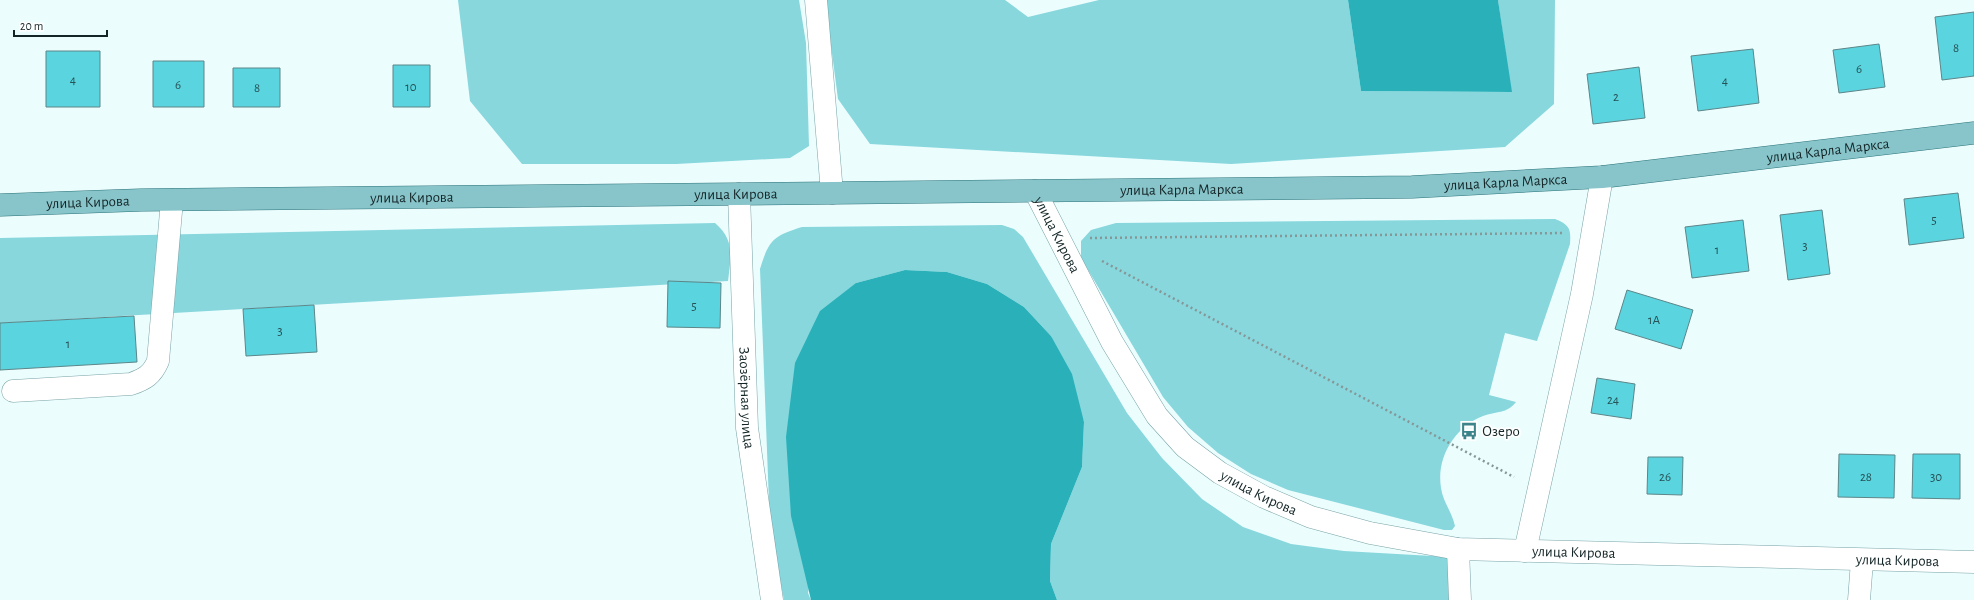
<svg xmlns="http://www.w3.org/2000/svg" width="1974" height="600" font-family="'Alegreya Sans',sans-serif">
<rect width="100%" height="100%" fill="#ecfdfe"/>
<path fill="#87d7dd" d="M458,0H799L806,43L809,146L790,158L676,164H522L470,101Z
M825,0H1005L1028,17L1099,0H1348L1361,91L1511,92L1498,0H1555L1554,104L1505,147L1231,164L870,144L838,99Z
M1555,219C1570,225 1571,229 1570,244L1537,341L1505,333L1489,395L1516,402C1507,414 1496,411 1483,416C1455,427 1436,457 1441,488C1443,502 1452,512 1455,526L1452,530H1444L1288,490L1251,474L1218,453L1188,427L1163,397L1081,258V241L1091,230L1116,223Z
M715,223C735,240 731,257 728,281L0,323V238Z
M1002,225L1014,229L1023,237L1127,413L1162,458L1202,499L1243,527L1291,544L1344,551L1450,557L1451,600H1057L1050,581L1051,544L1082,467L1084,422L1051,336L1024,307L987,284L947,272L905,270L856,283L808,593L811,600H784L770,528L760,269C769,240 773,236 802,227Z"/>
<path fill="#2ab0b9" d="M1348,0H1498L1512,92L1361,91Z
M905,270L947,272L987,284L1024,307L1051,336L1072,374L1084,422L1082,467L1051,544L1050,581L1057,600H811L791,516L786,437L795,363L820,311L856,283Z"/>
<path fill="#5ad4de" stroke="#5c8689" d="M1974,12V76L1942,80L1935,17Z
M1879,44L1885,87L1839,93L1833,50Z
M1753,49L1759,103L1698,111L1691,56Z
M46,51H100V107H46Z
M153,61H204V107H153Z
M393,65H430V107H393Z
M1639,67L1645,118L1593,124L1587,74Z
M233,68H280V107H233Z
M1958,193L1964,238L1909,245L1904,199Z
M1822,210L1830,274L1788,280L1780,215Z
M1743,220L1749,271L1692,278L1685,227Z
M668,281L721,283L720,328L667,327Z
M1627,290L1693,310L1681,349L1615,329Z
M314,305L317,352L246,356L243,309Z
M134,316L137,362L0,370V323Z
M1597,378L1635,384L1631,419L1591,413Z
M1839,454L1895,455L1894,498L1838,497Z
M1913,454H1960V499L1912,498Z
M1648,457H1683L1682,495L1647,494Z"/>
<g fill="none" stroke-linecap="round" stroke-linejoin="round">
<g stroke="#78a3a6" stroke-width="23">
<g id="minor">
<path d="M816,0L832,193"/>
<path id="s1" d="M1035,191L1112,342L1157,416L1185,447L1220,473L1264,497L1311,517L1370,533L1458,549L1974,562"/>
<path id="s2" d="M739,194L747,428L772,600"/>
<path d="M13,391L131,384C145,379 152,375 158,361L172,200"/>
<path d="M1458,549L1460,600"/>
<path d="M1525,551L1582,294L1602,177"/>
<path d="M1859,600L1862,561"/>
</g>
</g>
<g stroke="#2c747a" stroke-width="23">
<g id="major">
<path id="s3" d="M0,205L141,200L1412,187L1602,177L1974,133"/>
</g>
</g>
<path stroke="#869798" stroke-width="2.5" stroke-dasharray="2 3" stroke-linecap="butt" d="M1090,238L1564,233
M1102,261L1514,477"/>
<use href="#minor" stroke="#fff" stroke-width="22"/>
<use href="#major" stroke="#88c5ca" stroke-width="22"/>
</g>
<defs>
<g id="bus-bare" transform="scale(1.38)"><path d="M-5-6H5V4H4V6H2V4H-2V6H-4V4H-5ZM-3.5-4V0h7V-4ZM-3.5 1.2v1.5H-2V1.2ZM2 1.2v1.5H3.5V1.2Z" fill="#3c848a" stroke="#fff" stroke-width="2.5" paint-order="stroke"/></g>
</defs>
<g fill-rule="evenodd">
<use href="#bus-bare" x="1469" y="431"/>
</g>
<g text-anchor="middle" stroke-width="3.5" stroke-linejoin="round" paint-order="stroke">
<g font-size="13" fill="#265155">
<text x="1956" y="52">8</text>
<text x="1859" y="73">6</text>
<text x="73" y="84">4</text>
<text x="1725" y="85">4</text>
<text x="178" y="89">6</text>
<text x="411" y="91">10</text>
<text x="257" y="92">8</text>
<text x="1616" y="101">2</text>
<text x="1934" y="224">5</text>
<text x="1805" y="250">3</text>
<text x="1717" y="254">1</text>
<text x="694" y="310">5</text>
<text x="1654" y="324">1А</text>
<text x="280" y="335">3</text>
<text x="68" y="348">1</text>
<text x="1613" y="404">24</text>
<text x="1665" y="481">26</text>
<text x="1866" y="481">28</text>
<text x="1936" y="481">30</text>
</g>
<g font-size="15" fill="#142527" stroke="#fff">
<text dy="5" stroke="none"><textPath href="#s3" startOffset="1830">улица Карла Маркса</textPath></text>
<text dy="5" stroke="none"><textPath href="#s3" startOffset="1506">улица Карла Маркса</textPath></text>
<text dy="5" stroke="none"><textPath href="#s3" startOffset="1182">улица Карла Маркса</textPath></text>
<text dy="5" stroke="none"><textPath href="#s3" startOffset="736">улица Кирова</textPath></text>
<text dy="5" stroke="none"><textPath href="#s3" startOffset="412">улица Кирова</textPath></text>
<text dy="5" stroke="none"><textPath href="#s3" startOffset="88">улица Кирова</textPath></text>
<text dy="5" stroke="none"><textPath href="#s1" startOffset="49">улица Кирова</textPath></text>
<text dy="5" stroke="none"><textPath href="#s2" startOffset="204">Заозёрная улица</textPath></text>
<text dy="5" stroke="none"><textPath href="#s1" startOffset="385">улица Кирова</textPath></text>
<text dy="5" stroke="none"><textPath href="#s1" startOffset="709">улица Кирова</textPath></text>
<text dy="5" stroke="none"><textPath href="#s1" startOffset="1033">улица Кирова</textPath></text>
</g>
<g font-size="15" fill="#142527" stroke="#fff" text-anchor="start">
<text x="1482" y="436">Озеро</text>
</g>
</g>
<path d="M14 30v6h93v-6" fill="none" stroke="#142527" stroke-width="2"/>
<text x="20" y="30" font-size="12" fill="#142527" stroke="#ffffff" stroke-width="3" paint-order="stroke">20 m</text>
</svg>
